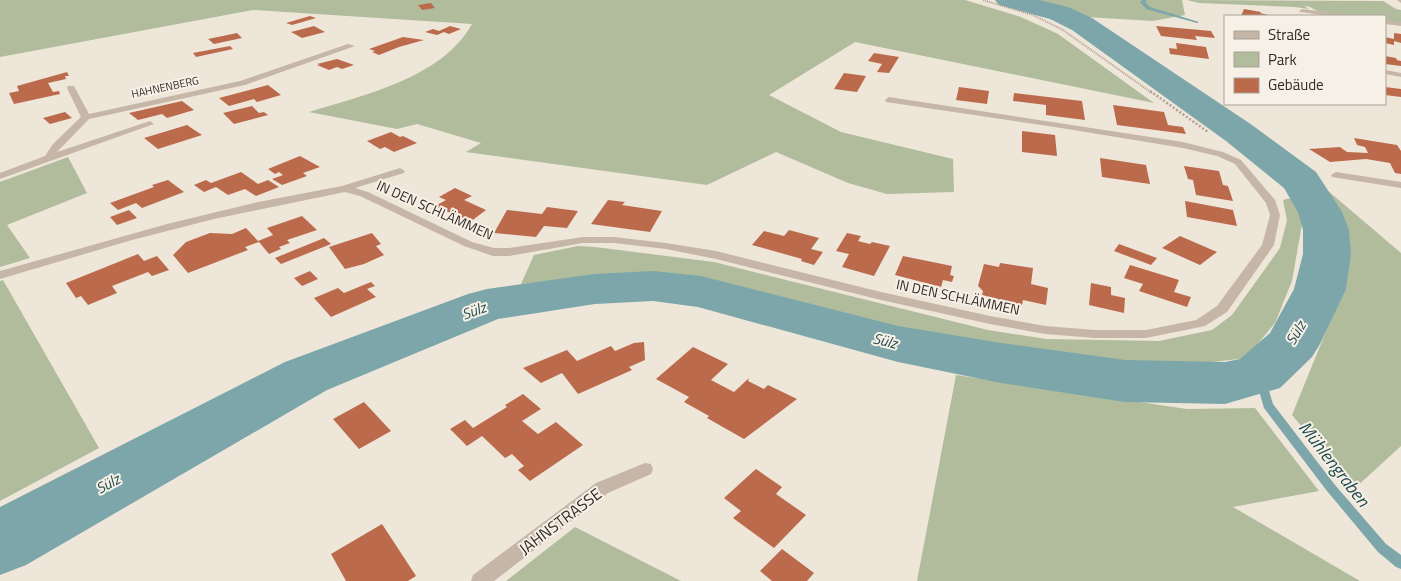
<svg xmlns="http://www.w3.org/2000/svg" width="1401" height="581" font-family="'Titillium Web',sans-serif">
<rect width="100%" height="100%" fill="#efe6da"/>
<path fill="#b0bc9c" d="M0,0H965L1021,17L1058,34L1154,103L855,42L769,95L841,132L953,159L954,192L887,194L848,183L776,152L707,185L466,152L481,143L417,124L397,129L309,112C364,95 442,78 472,24L253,10L0,57Z
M1036,0H1182L1185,15L1153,21L1086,17Z
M1187,0L1383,1L1396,9L1401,10V23L1385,20V16C1366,16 1335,17 1318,11C1312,9 1311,6 1304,6L1309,9L1295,7L1199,3Z
M68,157L87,193L7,225L30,258L0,267V182Z
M1327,190L1401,253V446L1354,489L1292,415L1342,292L1349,240L1316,193Z
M1296,197L1302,224L1292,281L1275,323L1246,358L1163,368L1064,359L914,332L707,278L640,276L521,284L534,255L578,246L595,247L714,262L988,330L1046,339L1159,341L1212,330L1232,315L1280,248L1287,220L1283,200Z
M3,280L99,448L0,501V281Z
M956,375L1187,409L1255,408L1319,491L1233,507L1360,581H917Z
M575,527L681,581H506Z"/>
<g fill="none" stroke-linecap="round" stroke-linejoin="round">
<path fill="#7ca6a9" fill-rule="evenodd" d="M1142,0H1147L1145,2L1150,7L1199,22L1197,23L1146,9L1140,2Z
M1259,371L1263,372L1264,374L1273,404L1335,485L1386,544L1401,555V569L1396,567L1378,552L1327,491L1264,408L1254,374L1255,372Z"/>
<path fill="#7ca6a9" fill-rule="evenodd" d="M995,0H1039L1068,7L1092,18L1252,125L1316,172L1342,212L1349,230L1351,254L1346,289L1320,344L1312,357L1280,388L1225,404L1125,402L1001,383L898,362L698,307L653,301L595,304L498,319L327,390L26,565L0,575V507L285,362L468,294L487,289L595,274L653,271L701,276L898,326L1001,343L1125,360L1225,362L1240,359L1270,333L1294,289L1303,254V230L1298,212L1284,188L1226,141L1072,30L1050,19L999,5Z"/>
</g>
<path fill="#bb6b4c" d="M431,3L435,8L422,10L418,5Z
M1244,9L1261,12L1260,13L1273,16H1241Z
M310,16L316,18L292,25L286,23Z
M314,26L325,32L302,38L291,32Z
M450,26L461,29L449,34L444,32L437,35L425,32L433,29L439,31Z
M1156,26L1211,31L1215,38L1195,36L1197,40L1161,36Z
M237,33L242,38L214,44L208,39Z
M1394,33L1401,34V43L1394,41V45L1385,43V37L1394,39Z
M403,37L424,40L399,47L379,55L372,52L375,51L369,49Z
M1176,43L1206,47L1209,59L1170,54L1169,48L1177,49Z
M230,46L233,49L196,57L193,53Z
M874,53L899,57L889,73L877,72L882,64L868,61Z
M1385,56L1396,58L1397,60L1401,61V66L1385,64Z
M337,59L354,65L342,69L337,67L329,70L317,65H320L317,64Z
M67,72L69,76H65L66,79L48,83L53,92L59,91L60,94L14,104L9,93L19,91L17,86Z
M844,73L866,76L857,92L834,89Z
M268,85L281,95L257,102L254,99L229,106L219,98Z
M959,87L989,91L987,104L956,100Z
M1385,87L1401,89V97L1385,95Z
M1014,93L1082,101L1085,120L1046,115V105L1013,101Z
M182,101L194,110L167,118L162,114L138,120L129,113Z
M1113,105L1164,112L1168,125L1183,127L1186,134L1117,125Z
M252,106L259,113L264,112L268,115L234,124L223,113Z
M65,112L72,118L50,124L43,118Z
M187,125L202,135L158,149L144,138Z
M1022,131L1055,135L1057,156L1022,152Z
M391,132L400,137L403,136L417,143L394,152L385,147L380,149L367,141Z
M1354,138L1397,145L1401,151V174L1395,173L1390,163L1366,159L1330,162L1309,149L1340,147L1347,152L1368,153L1365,147L1357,145Z
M300,156L320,167L303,173L307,176L282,185L272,179L283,175L279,172L275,174L268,169Z
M1100,158L1146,165L1150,184L1102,177Z
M1184,166L1219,171L1223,185L1228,186L1233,201L1196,195L1193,180L1188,179Z
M241,172L258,184L268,180L279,187L256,196L245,189L228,195L216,187L204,192L194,185L206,180L211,183Z
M168,180L184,192L142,208L136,203L118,210L110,203L154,187L152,185Z
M455,188L472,196L464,200L486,210L470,222L435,206L446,200L439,197Z
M608,200L625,202L622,205L662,211L650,232L591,224Z
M1185,201L1233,210L1237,226L1187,217Z
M547,207L578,211L567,228L544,226L536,237L494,233L507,210L542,214Z
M129,210L137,218L117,225L110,217Z
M302,216L317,230L287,240L290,243L279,247L281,249L269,254L259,242L245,247L248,250L188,273L173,255L186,242L210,233L232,234L246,228L258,241L273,235L267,228Z
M789,230L819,238L811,249L823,252L814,265L801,261L802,259L752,245L764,231L784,236Z
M372,233L381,244L376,246L384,255L364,264L345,269L329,247Z
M847,233L861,236L858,241L870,244L872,242L890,246L874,276L842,267L849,254L836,251Z
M1180,236L1217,252L1200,265L1162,248Z
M324,238L331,244L281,264L275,258Z
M1119,244L1157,258L1151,265L1114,251Z
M138,254L144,261L157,256L169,270L152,276L148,272L112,286L117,293L88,305L81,296L76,298L66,283Z
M903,256L952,266L950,275L954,276L952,282L943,280L941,287L895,275Z
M1000,263L1033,268L1031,284L1048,288L1046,305L1023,300L1022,305L982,295L983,291L978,286L984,264L999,267Z
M1130,265L1179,280L1174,292L1191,297L1187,307L1139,291L1143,284L1124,278Z
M310,271L318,279L302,286L294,278Z
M371,282L375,286L367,289L376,297L331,317L314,298L338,288L344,293Z
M1091,283L1111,287V295L1125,298L1124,313L1089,305Z
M644,342L645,360L629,367L632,370L578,394L562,373L541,383L523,368L567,350L577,361L611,346L615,351L634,343Z
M693,347L728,364L711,380L734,392L749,378L748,381L764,389L768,385L797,399L744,439L707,418L709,416L684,402L689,397L656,379Z
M523,394L541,409L522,421L538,434L556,422L583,445L530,481L518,470L524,466L512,454L505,458L482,436L467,446L450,429L465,420L473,428L507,407L505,405Z
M364,402L391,431L359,449L333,419Z
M756,469L782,487L776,494L806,515L774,548L733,518L741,511L724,498Z
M382,524L416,576L408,581H346L331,554Z
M782,549L814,573L807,581H772L760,571Z"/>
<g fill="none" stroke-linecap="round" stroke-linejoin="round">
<path stroke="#b1a092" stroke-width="2" stroke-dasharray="1 1" stroke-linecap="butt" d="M983,0L1033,15L1063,30L1152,93"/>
<path stroke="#b1a092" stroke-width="2.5" stroke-dasharray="2 2" stroke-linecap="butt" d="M1150,91L1208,132"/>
<path fill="#c6b6a7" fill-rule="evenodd" d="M1397,0H1401V3Z
M1302,9L1344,14L1347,16H1330L1300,12L1299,11Z
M1385,20L1401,22V26L1385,24Z
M348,44L355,46L245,85L89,119L57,152L150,121L154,124L0,179V173L45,156L53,144L81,117L67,88L68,86H74L89,114L240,81Z
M1385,70L1401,73V77L1385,74Z
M889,97L1183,142L1223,152L1241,160L1275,200L1280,215L1274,245L1227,312L1205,326L1146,338H1095L1045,334L990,324L881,300L716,259L666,249L614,243H583L509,256H493L464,246L360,196L345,192L214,219L132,240L0,279V271L167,224L258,202L342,186L400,168L405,171L404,173L355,188L368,192L472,242L494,248H509L583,237H614L666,243L716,251L881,292L990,316L1045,326L1095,330H1146L1196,320L1217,306L1262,245L1270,215L1266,203L1235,164L1217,156L1183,148L1061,128L886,102L885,100Z
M1336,172L1401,182V188L1332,177L1331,175Z
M645,463L651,464L653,469L651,474L608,493L494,581H471L473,575L596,483Z"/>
</g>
<g text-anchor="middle" stroke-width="4" stroke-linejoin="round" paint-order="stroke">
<g font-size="11" fill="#332b27" stroke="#f7f0e6">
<text transform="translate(165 87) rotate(-12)" y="4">HAHNENBERG</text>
</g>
<g font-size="14" fill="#332b27" stroke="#f7f0e6">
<text transform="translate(435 210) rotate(24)" y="5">IN DEN SCHLÄMMEN</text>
<text transform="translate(958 297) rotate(12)" y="5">IN DEN SCHLÄMMEN</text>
</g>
<g font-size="15" font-style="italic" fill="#204c50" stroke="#f7f0e6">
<text transform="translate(474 311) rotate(-20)" y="5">Sülz</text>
<text transform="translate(1296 333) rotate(-59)" y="5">Sülz</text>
<text transform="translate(885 341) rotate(14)" y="5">Sülz</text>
<text transform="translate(108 484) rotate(-29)" y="5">Sülz</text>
</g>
<g font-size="16" fill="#332b27" stroke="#f7f0e6">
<text transform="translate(560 521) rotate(-37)" y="6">JAHNSTRASSE</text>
</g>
<g font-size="18" font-style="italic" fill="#204c50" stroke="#f7f0e6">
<text transform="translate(1334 464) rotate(52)" y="6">Mühlengraben</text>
</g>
</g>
<rect x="1224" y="15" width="162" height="90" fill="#f7f0e6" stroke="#a9a19a"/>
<rect x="1234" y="31" width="25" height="8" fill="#c6b6a7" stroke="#a9a19a"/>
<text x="1268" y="40" font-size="15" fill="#332b27">Straße</text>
<rect x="1234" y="52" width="25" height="15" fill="#b0bc9c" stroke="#a9a19a"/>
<text x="1268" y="65" font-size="15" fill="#332b27">Park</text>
<rect x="1234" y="78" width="25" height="15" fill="#bb6b4c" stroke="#a9a19a"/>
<text x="1268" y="90" font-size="15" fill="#332b27">Gebäude</text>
</svg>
